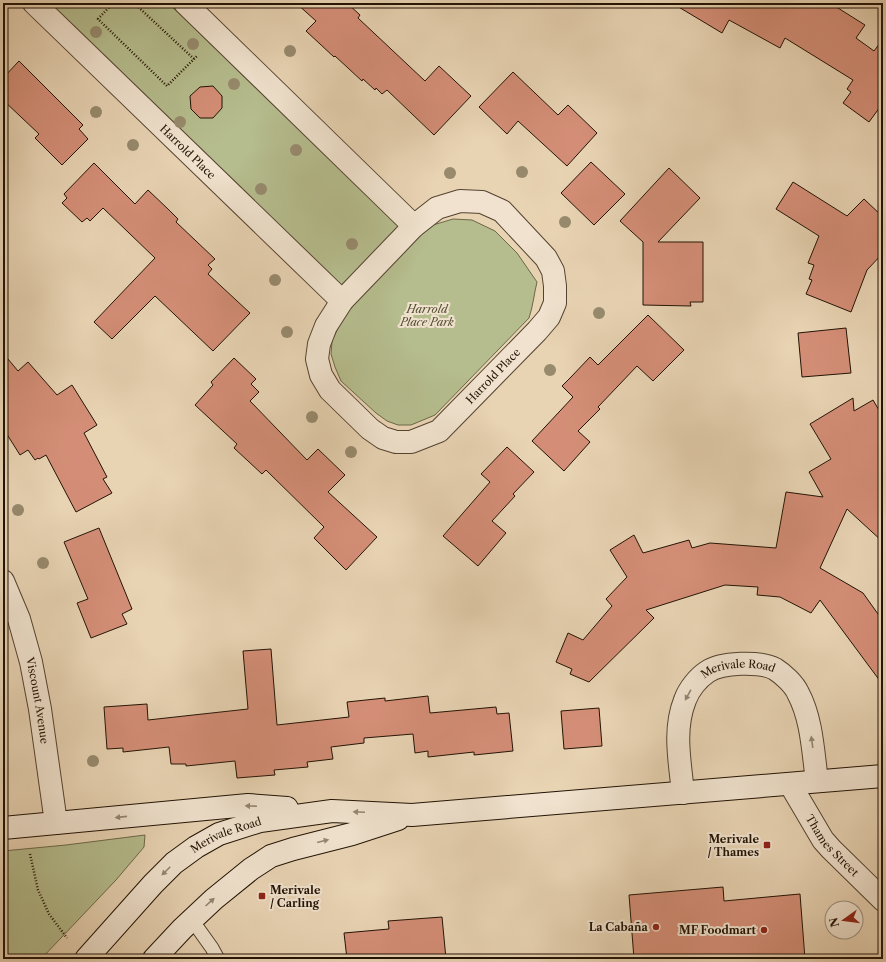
<svg xmlns="http://www.w3.org/2000/svg" width="886" height="962" font-family="'Libre Caslon Text',serif">
<rect width="100%" height="100%" fill="#e8d3b3"/>
<filter id="stains"><feTurbulence type="fractalNoise" baseFrequency=".005" numOctaves="4"/><feColorMatrix values="0 0 0 0 .2 0 0 0 0 .09 0 0 0 0 .02 0 0 0 .5 -.17"/></filter>
<radialGradient id="worn" r=".72"><stop offset=".6" stop-color="#630" stop-opacity="0"/><stop offset="1" stop-color="#630" stop-opacity=".3"/></radialGradient>
<path fill="#b5bc8d" stroke="#6c6848" d="M46,3H168L414,240L433,225L453,219L472,220L495,231L517,253L537,282C534,294 533,306 529,318L435,415L411,425H398L387,421L376,413L341,381L335,367L331,354L332,341L339,326L352,304Z
M145,835L144,847L116,880L41,959H3V851L66,845Z"/>
<path fill="#d48e77" stroke="#221304" d="M296,3H347L360,15L358,18L425,81L439,66L471,96L434,135L387,90L382,94L376,88L375,90L363,79L362,81L335,56L334,57L306,31L316,21Z
M672,3H830L865,25L856,38L874,51L883,39V103L869,122L843,103L851,92L847,89L853,80L785,38L780,48L729,20L722,33Z
M19,61L83,125L79,129L88,139L62,165L35,138L39,134L3,100V78Z
M513,72L558,115L568,105L597,133L567,166L518,121L507,134L479,107Z
M213,86L222,96V108L213,118H200L191,109L190,96L200,87Z
M591,162L625,194L594,225L561,193Z
M94,163L135,204L148,190L168,209L178,219L176,222L215,259L208,265L212,269L208,274L250,313L213,351L155,296L112,339L94,322L155,258L103,208L90,221L87,218L82,222L62,203L67,198L64,194Z
M669,168L700,198L658,242H703V302H690L691,306L643,305V242L620,221Z
M793,182L847,216L864,199L883,217V253L867,270L851,312L806,294L812,280L809,279L814,265L808,263L819,236L776,209Z
M648,315L684,350L653,381L637,366L598,407L600,409L578,431L590,442L564,471L532,441L573,397L562,386L571,377L590,357L598,365Z
M846,328L851,373L802,377L798,333Z
M3,353L18,371L28,362L57,395L72,385L97,425L84,433L107,477L103,479L112,493L76,512L46,455L39,459L38,458L35,460L28,450L20,455L3,428Z
M234,358L256,379L251,384L259,392L250,401L307,460L318,449L345,475L328,492L377,537L346,570L314,538L324,527L266,470L262,474L234,448L237,444L195,405L213,385L211,382Z
M853,398L854,411L873,400L883,417V542L847,509L820,568L863,593L883,621V685L820,600L811,613L780,597L757,595L758,587L725,585L646,610L654,618L589,682L570,674L572,669L556,662L568,633L583,640L612,606L606,599L627,577L610,550L634,535L643,553L689,540L692,548L710,543L776,548L786,492L823,497L809,472L831,459L810,424Z
M507,447L534,472L513,494L515,496L492,521L506,533L478,566L443,536L490,482L481,474Z
M99,528L132,609L122,614L127,624L91,638L77,603L88,599L64,542Z
M271,649L277,725L349,717L347,702L385,698V701L428,696L430,713L496,707L497,714L509,713L513,751L474,755V752L428,757V751L415,753L413,734L364,738V743L331,747L333,759L307,762L308,767L274,770L275,775L237,778L235,761L186,766V764H171L169,747L123,752V748L107,749L104,707L147,704L148,720L248,709L243,651Z
M599,708L602,746L564,749L561,711Z
M723,887L724,901L800,894L805,959H634L629,895Z
M442,917L446,959H347L344,933L389,929L388,921Z"/>
<g fill="none" stroke-linecap="round" stroke-linejoin="round">
<g stroke="#544330" stroke-width="15">
<path id="lane" d="M192,920L212,948L218,959"/>
</g>
<g stroke="#544330" stroke-width="24">
<g id="street">
<path id="s1" d="M34,3L342,301"/>
<path d="M185,3L414,226"/>
<path d="M460,201L482,202L502,211L546,258L553,271L555,286V303L549,317L537,331L439,431L411,442H396L383,438L370,429L330,390L321,375L317,359L319,344L326,326L342,301L414,226L437,208Z"/>
<path id="s2" d="M3,581L19,619L31,662L40,709L56,823"/>
<path id="s3" d="M790,784L823,840L831,849L883,900"/>
<path id="s4" d="M683,793C680,762 673,730 685,700C689,689 698,678 707,672C721,662 760,661 775,669C783,674 794,684 798,693C812,719 813,752 817,781"/>
</g>
</g>
<g stroke="#221304" stroke-width="24">
<g id="secondary">
<path d="M3,828L248,805L287,808"/>
<path id="s5" d="M86,959L153,884L174,863L196,847L219,834L260,821L332,811L412,815L883,776"/>
<path d="M154,959L182,929L214,899L251,869L271,856L293,849L352,834L398,819"/>
</g>
</g>
<path stroke="#221304" stroke-width="2.5" stroke-dasharray="1 2" stroke-linecap="butt" d="M113,3L98,19L167,86L198,55
M134,3L194,59
M30,854L38,890L49,914L67,938"/>
<use href="#lane" stroke="#f0e2ce" stroke-width="13"/>
<use href="#street" stroke="#f0e2ce" stroke-width="22"/>
<use href="#secondary" stroke="#f0e2ce" stroke-width="22"/>
</g>
<g fill="#978a6d">
<circle cx="96" cy="32" r="6"/>
<circle cx="193" cy="44" r="6"/>
<circle cx="290" cy="51" r="6"/>
<circle cx="234" cy="84" r="6"/>
<circle cx="96" cy="112" r="6"/>
<circle cx="180" cy="122" r="6"/>
<circle cx="133" cy="145" r="6"/>
<circle cx="296" cy="150" r="6"/>
<circle cx="522" cy="172" r="6"/>
<circle cx="450" cy="173" r="6"/>
<circle cx="261" cy="189" r="6"/>
<circle cx="565" cy="222" r="6"/>
<circle cx="352" cy="244" r="6"/>
<circle cx="275" cy="280" r="6"/>
<circle cx="599" cy="313" r="6"/>
<circle cx="287" cy="332" r="6"/>
<circle cx="550" cy="370" r="6"/>
<circle cx="312" cy="417" r="6"/>
<circle cx="351" cy="452" r="6"/>
<circle cx="18" cy="510" r="6"/>
<circle cx="43" cy="563" r="6"/>
<circle cx="93" cy="761" r="6"/>
</g>
<defs><path id="oneway-solid" d="M-6-.8H1V-3.2L6.5 0L1 3.2V.8H-6Z"/></defs>
<g fill="#938573">
<use href="#oneway-solid" transform="translate(688 695) rotate(119)"/>
<use href="#oneway-solid" transform="translate(812 742) rotate(-98)"/>
<use href="#oneway-solid" transform="translate(251 806) rotate(-178)"/>
<use href="#oneway-solid" transform="translate(359 812) rotate(-177)"/>
<use href="#oneway-solid" transform="translate(121 817) rotate(174)"/>
<use href="#oneway-solid" transform="translate(323 841) rotate(-14)"/>
<use href="#oneway-solid" transform="translate(166 871) rotate(135)"/>
<use href="#oneway-solid" transform="translate(210 902) rotate(-42)"/>
</g>
<g fill="#8f2418" stroke="#f0e2ce" stroke-width="1.5">
<rect x="763" y="841" width="8" height="8" rx="2"/>
<rect x="258" y="892" width="8" height="8" rx="2"/>
<circle cx="656" cy="927" r="4"/>
<circle cx="764" cy="930" r="4"/>
</g>
<g text-anchor="middle" stroke-width="4" stroke-linejoin="round" paint-order="stroke">
<g font-size="11" fill="#221304" stroke="#f0e2ce">
<text dy="4" stroke="none"><textPath href="#s1" startOffset="214">Harrold Place</textPath></text>
<text transform="translate(493 376) rotate(-46)" y="4">Harrold Place</text>
<text dy="4" stroke="none"><textPath href="#s4" startOffset="162">Merivale Road</textPath></text>
<text dy="4" stroke="none"><textPath href="#s2" startOffset="125">Viscount Avenue</textPath></text>
<text dy="4" stroke="none"><textPath href="#s5" startOffset="190">Merivale Road</textPath></text>
<text dy="4" stroke="none"><textPath href="#s3" startOffset="75">Thames Street</textPath></text>
</g>
<g font-size="11" font-style="italic" fill="#554e34" stroke="#f0e2ce">
<text x="427" y="313">Harrold<tspan x="427" dy="13">Place Park</tspan></text>
</g>
<g font-size="11" font-weight="bold" fill="#221304" stroke="#f0e2ce" text-anchor="end">
<text x="759" y="843">Merivale<tspan x="759" dy="13">/ Thames</tspan></text>
<text x="270" y="894" text-anchor="start">Merivale<tspan x="270" dy="13">/ Carling</tspan></text>
<text x="648" y="931">La Cabaña</text>
<text x="756" y="934">MF Foodmart</text>
</g>
</g>
<rect width="886" height="962" fill="none" stroke="#e8d3b3" stroke-width="16"/>
<rect x="4" y="4" width="878" height="954" fill="none" stroke="#221304" stroke-width="2"/>
<rect x="8" y="8" width="870" height="946" fill="none" stroke="#221304"/>
<g transform="translate(844 920) rotate(256)"><circle r="19" fill="#f0e2ce" stroke="#9e8f7d"/>
<path d="M0-3L7 15L0 10L-7 15Z" fill="#8f2418"/>
<text y="-6" font-size="11" font-weight="bold" text-anchor="middle" fill="#221304">N</text>
</g>
<rect width="100%" height="100%" filter="url(#stains)"/>
<rect width="100%" height="100%" fill="url(#worn)"/>
</svg>
